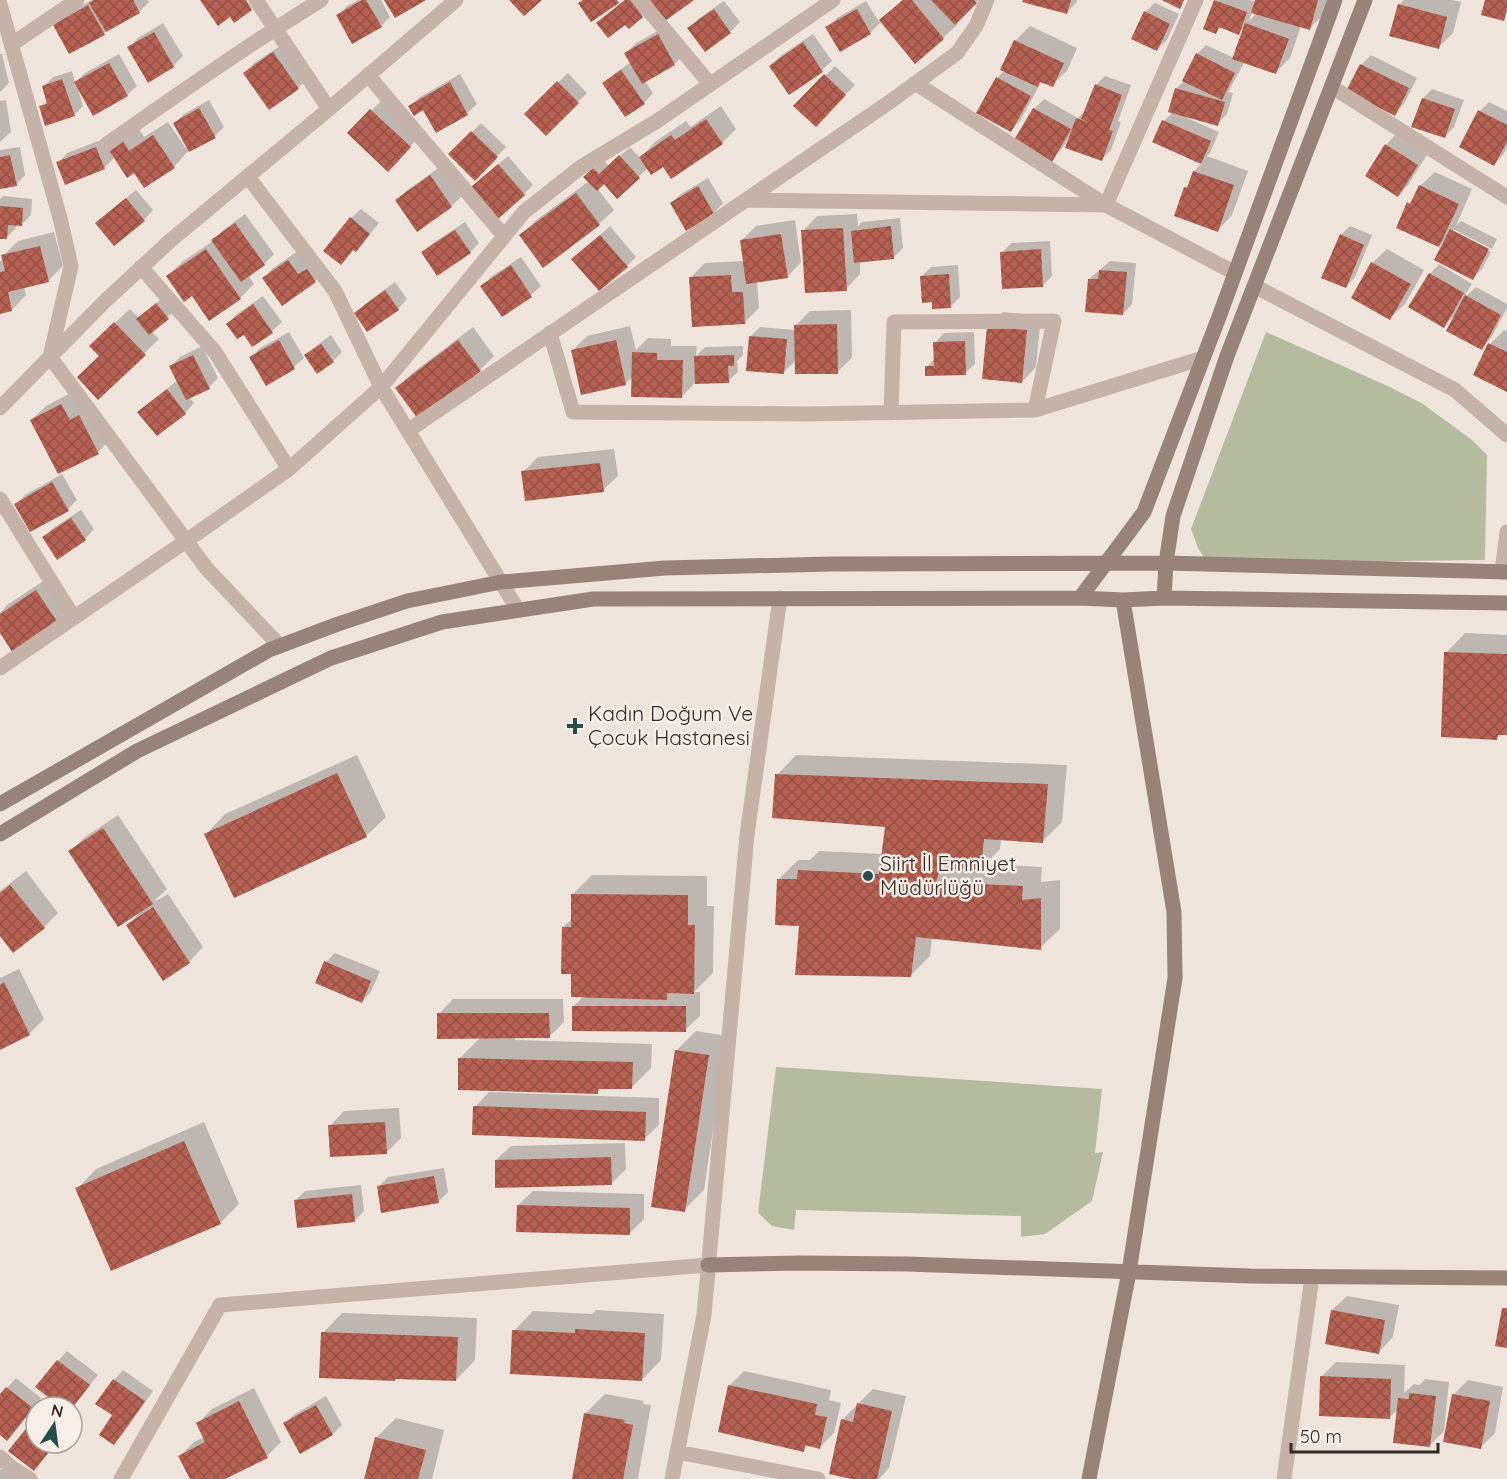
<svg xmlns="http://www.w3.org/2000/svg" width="1507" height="1479" font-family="Quicksand,sans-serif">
<defs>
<pattern id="building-cross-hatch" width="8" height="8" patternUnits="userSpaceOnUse" patternTransform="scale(1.5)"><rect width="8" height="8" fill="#b66152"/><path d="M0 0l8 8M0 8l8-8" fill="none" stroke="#955044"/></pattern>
</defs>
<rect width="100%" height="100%" fill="#eee4dc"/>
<path fill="#b4bb9e" d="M1266,332L1390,387L1423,404L1472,440L1487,455L1485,560L1222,563L1205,559L1198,548L1191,529Z
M776,1067L1102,1089L1095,1153L1103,1152L1092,1201L1045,1234L1021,1237V1216L796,1210L794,1230L772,1226L758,1213Z"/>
<path fill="#0003" fill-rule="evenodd" d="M92,0H148L149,2L140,11L109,29L104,33L55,25L64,15Z
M358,0H381L390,17L381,26L338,16L347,6Z
M625,0H646L652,6L629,27L625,23H598Z
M902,0H979L956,22L958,24L943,38L882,21L870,33L827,28L837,18L866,1L879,22Z
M1025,0H1077L1076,3L1066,13Z
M1216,0H1249L1256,2L1257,0H1328L1324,14L1309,29L1301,26L1290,58L1275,73L1245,61L1228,92L1233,93L1227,114L1217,124L1188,116L1187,118L1219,132L1210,153L1207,156L1248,171L1232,215L1218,230L1185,188L1190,183L1194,171L1202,163L1154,142L1164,121L1173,112L1176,89L1185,80L1197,54L1206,45L1234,58L1245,27L1239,33L1221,27L1216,32ZM1252,12L1257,13L1249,21Z
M1404,0H1453L1461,2L1453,33L1438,48L1391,35L1400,4Z
M724,1L740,22L730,32L705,50L689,29L698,19Z
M1155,3L1179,14L1167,40L1157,49L1145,12Z
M163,23L183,56L173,66L129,48L138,38Z
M667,26L684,54L675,64L645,81L653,93L644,103L604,83L614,74L631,62L626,53L636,43Z
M1030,26L1077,48L1067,71L1052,85L1042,81L1037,85L1039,86L1020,121L1011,130L997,78L1005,70L1015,41Z
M813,34L832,61L822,70L790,93L771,66L780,56Z
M283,44L307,79L298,88L245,73L254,63Z
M0,54H2L9,83L0,92Z
M119,54L137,86L127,95L79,88L78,89L83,106L74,115L41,107L48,100L43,87L53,77L72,71L75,83L85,73Z
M1371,55L1417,78L1404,104L1394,114L1348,91L1362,64Z
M835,66L855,85L816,125L795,106Z
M568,73L587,93L546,134L526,114Z
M460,74L477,104L467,113L436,131L423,108L410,106L420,97Z
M1105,76L1131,85L1118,121L1121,122L1111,150L1102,159L1069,137L1061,150L1051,160L1016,140L1034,109L1044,99L1078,118L1087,109L1096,85Z
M1432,89L1464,100L1454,127L1445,137L1423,98Z
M386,96L424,132L402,155L349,133Z
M6,100L11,132L0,142V101Z
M209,100L224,127L215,136L188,151L174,167L135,171L115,157L104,168L58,163L67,153L106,138L138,127L144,137L168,122L187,150L189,149L175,123L184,114Z
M1489,102L1507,111V148L1503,155L1494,164L1480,111Z
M721,106L736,129L722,143L663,165L648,168L617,196L604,182L597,188L614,210L599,224L521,235L535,221L589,181L585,177L603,160L609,166L630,147L640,158L655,142L686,121L690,127Z
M481,123L506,147L475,179L450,154Z
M1395,135L1427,155L1408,185L1398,195L1386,145Z
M20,147L25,175L16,185L0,188V150Z
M508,156L533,185L524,194L482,178Z
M440,167L461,197L451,206L397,200L406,191Z
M1435,172L1472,189L1456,226L1461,221L1497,239L1492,249L1453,229V232L1491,252L1482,269L1473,278L1447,237L1439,246L1409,203L1416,196L1420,186Z
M708,178L723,203L714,213L687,229L671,203L681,194Z
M136,190L153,210L144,220L106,214Z
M3,196L32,199L31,215L21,225L16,224V228L6,238L0,237V199Z
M361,209L379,223L365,240L354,249L341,263L351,218Z
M245,214L274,254L264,264L248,275L254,284L240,298L192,294L168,276L182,262L213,241L222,231Z
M857,214L858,226L862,222L900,218L903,248L894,257L860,261V274L846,289L803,231L817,216Z
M795,220L801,262L787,277L757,281L759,308L744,323L690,278L705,263L744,261L741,241L756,226Z
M465,222L479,243L470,252L423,253L433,243Z
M610,226L636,257L627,266L573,259Z
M1350,226L1372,235L1355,277L1345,287L1341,235Z
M54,232L63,266L48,281L24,286L26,295L12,310L0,313V261H4L3,256L18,241Z
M1050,241L1052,276L1043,285L1002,253L1011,243Z
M1387,249L1424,270L1405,304L1390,318L1372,263Z
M298,251L325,272L315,281L264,278L273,268Z
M521,257L541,286L531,295L502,315L482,286L492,276Z
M1110,261L1136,263L1132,304L1123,314L1089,279Z
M1439,264L1472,284L1465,295L1466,296L1476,287L1507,304V308L1491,338L1482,348L1456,314L1443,326L1430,274Z
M958,265L960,297L951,306L933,301L921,277L931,267Z
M395,282L407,299L398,309L356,313L365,304Z
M167,294L178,308L151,331L159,339L98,398L106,331L130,309L139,318Z
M263,296L282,322L272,331L253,345L244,333L228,324L237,314Z
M851,310L852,358L837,372L796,360L784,372L750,337L760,327L796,330V325L810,311Z
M1003,312L1041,316L1036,367L1022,382L988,327Z
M630,326L636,350L648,338L671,339V346H697L696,356L705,347L743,346V355L737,361L738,372L728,381L696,382L682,396L633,376L625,384L572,351L587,336Z
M473,327L494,356L480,370L397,388L411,374Z
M1504,330L1507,331V390L1490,344Z
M289,332L304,358L294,367L266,384L251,358L260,348Z
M974,332L975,364L965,373L927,367L935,358V343L944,333Z
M331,335L342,352L333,361L306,355L316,346Z
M202,346L218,378L209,387L189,397L194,403L185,413L157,434L139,412L149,403L178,380L171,366L180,357Z
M76,390L85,406L93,402L112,438L98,452L31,420L46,406Z
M614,449L618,476L603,490L523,472L538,457Z
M62,474L77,500L68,509L16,505L25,495Z
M81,510L94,529L85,539L44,538L53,528Z
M51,576L72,607L57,622L0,631V613L7,605Z
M1465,633L1507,635V734L1501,733L1497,738L1446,653Z
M357,755L386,817L366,836L206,834L225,814Z
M796,755L1067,765L1062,822L1042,842L1001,839L1000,849L985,864L1042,867L1041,882L1060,880V929L1040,948L932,937L930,956L910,976L801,925L778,880L798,860H810L819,851L883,854L886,826L777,775Z
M118,815L167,889L155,900L156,901L168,894L203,947L189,962L128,925L139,913L70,851L85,837Z
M26,871L58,913L44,927L0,934V891Z
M592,875L707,876V906H714L713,973L694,992H700V1016L685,1030L574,1006L584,996L573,973L563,927L573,918V894Z
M335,953L380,971L371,992L362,1001L326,962Z
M19,969L44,1019L29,1034L0,1048V978Z
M453,999H563L564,1022L549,1037H515V1040L652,1044L651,1068L631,1088L603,1087L598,1092L460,1058L481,1037L439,1014Z
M696,1031L727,1036L704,1190L684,1210L676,1051Z
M489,1092L659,1098V1125L644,1139L475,1107Z
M399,1108L401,1138L386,1153L330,1126L344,1111Z
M204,1122L239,1204L220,1223L77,1189L96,1169Z
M625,1143L626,1169L611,1184L496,1160L511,1146Z
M444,1168L448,1192L438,1202L378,1187L388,1177Z
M361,1185L364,1211L354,1221L296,1200L305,1191Z
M533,1191L644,1194V1219L629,1234L518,1205Z
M1347,1296L1399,1305L1393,1337L1379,1352L1332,1310Z
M596,1310L664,1314L661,1360L642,1380L514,1331L533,1311L592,1314Z
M342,1313L477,1318L475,1360L456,1380L397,1377L394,1380L323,1333Z
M67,1351L98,1375L72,1407H64L38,1387L58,1361Z
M1336,1362L1405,1365L1404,1393L1414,1384L1420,1385L1425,1379L1449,1382L1444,1431L1429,1446L1398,1409L1389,1418L1322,1376Z
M123,1370L153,1391L123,1434L114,1443V1380Z
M744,1371L831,1390L829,1400L841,1403L834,1433L820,1447L809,1445L803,1450L719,1431L730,1385Z
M16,1378L41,1398L16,1430L7,1439L0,1433V1396Z
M1468,1380L1503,1387L1495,1433L1480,1448L1453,1395Z
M254,1388L281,1442L267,1456L222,1479H191L180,1456L194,1442L204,1437L197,1424L212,1409Z
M873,1389L906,1396L889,1468L879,1479H858L842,1420Z
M605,1394L644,1401L643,1404L651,1405L638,1479H574L585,1414Z
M326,1396L342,1425L333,1434L301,1452L285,1423L295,1414Z
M396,1418L444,1430L432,1479H366L376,1438Z
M6,1464L29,1479H0V1470Z"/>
<path fill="url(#building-cross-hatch)" d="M94,0H133L140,13L106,32L89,3Z
M200,0H246L252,10L234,23L230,17L218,26Z
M362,0H366L382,27L352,44L336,15Z
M384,0H426L395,18Z
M509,0H542L524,16Z
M583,0H617L619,3L591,22L578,3Z
M625,0H630L643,17L629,29L625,25L608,38L596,23Z
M650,0H694L665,21Z
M903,0H912L944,39L915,64L879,20Z
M931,0H974L977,3L955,25Z
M1023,0H1071L1067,14L1022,2Z
M1162,0H1184L1180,9Z
M1214,0L1247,12L1239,35L1219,27L1216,34L1203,29Z
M1255,0H1318L1310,30L1251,13Z
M1485,0H1507V10L1504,21L1481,15Z
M1398,4L1447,17L1439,49L1389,36Z
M88,5L105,35L69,54L53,25Z
M714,9L731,33L705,52L687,28Z
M857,9L871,34L840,52L825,27Z
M1144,11L1170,24L1157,51L1131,39Z
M1245,23L1289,39L1276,74L1232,59Z
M154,32L174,67L148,83L127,47Z
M658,34L675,65L642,84L624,53Z
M1014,40L1064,63L1053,87L1040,82L1038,87L1000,70Z
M803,42L823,72L789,95L769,66Z
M273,52L299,89L269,110L243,73Z
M1196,53L1235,73L1222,100L1182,81Z
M109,63L128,96L93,116L74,82Z
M1360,64L1409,88L1395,116L1346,91Z
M621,70L645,104L625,117L602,83Z
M824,74L846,95L816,127L793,106Z
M996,77L1031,96L1011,132L976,113Z
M62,79L75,116L45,126L39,106L47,104L42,86Z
M557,81L579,103L546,136L524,114Z
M450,82L468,115L436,133L423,110L414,116L408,106Z
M1095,84L1122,95L1109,130L1113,131L1102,161L1065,148L1076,118L1090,123L1081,119Z
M1175,88L1225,102L1218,126L1168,112Z
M1422,98L1455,109L1445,138L1411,127Z
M199,108L216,138L189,152L173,123Z
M1033,108L1071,129L1052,162L1014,140Z
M370,109L411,147L388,172L347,133Z
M1478,110L1507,125V142L1494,166L1459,147Z
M706,119L723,144L671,179L663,167L651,175L639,157L671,135L675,140Z
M1162,120L1211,141L1201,164L1152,142Z
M471,131L498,157L475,181L448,154Z
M153,135L175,168L144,188L134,173L127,178L109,150L123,141L129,151Z
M1385,144L1418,165L1398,197L1365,176Z
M96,147L105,169L65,185L56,162Z
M10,155L17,186L0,189V157Z
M619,155L640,178L617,199L604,184L597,191L583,177L593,168L599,174Z
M498,164L525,195L498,219L471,187Z
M1193,171L1234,185L1218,232L1174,216L1184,187L1187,188Z
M430,175L452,207L417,232L395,200Z
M1419,185L1459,204L1439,247L1396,228L1407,202L1410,204Z
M698,186L714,214L686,231L670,203Z
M576,193L600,225L543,268L519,235Z
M126,198L145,221L114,246L95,223Z
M0,206L23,208L22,226L8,225L7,239H0Z
M350,217L370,234L356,252L353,250L341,265L323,251Z
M235,223L265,265L241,282L211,240Z
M891,226L894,259L854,263L851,231Z
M843,228L847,291L805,293L801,230Z
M1450,229L1489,249L1473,280L1434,260Z
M455,230L471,253L437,276L421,252Z
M781,234L788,278L746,284L740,240Z
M1340,234L1364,245L1346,288L1321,278Z
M600,235L628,267L599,291L571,259Z
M40,246L49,282L8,292L12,311L0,314V272L5,271L1,255Z
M206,249L241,299L209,321L192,296L184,302L166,276Z
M1041,249L1043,287L1002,289L1000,252Z
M288,260L298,274L307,269L316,282L282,306L262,278Z
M1371,262L1411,284L1390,320L1351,298Z
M511,265L532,297L502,317L480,286Z
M1099,270L1127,272L1123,315L1085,312L1088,279H1098Z
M1429,273L1464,293L1444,328L1408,307Z
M949,274L951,308L932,309V302L922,303L920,276Z
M731,275L732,292H743L745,324L692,327L689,277Z
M385,290L399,310L367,332L354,313Z
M1465,295L1501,315L1482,350L1446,331Z
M156,303L169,319L149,335L136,319Z
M253,304L273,333L252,347L244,335L237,339L226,324Z
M114,322L146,355L98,400L77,377L99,356L89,346Z
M837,324L838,374H795L794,325Z
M987,326L1027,330L1022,383L982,379Z
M749,336L787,339L784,374L746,371Z
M279,340L295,369L266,386L249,357Z
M458,340L481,371L418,419L395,388Z
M616,340L626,385L581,395L571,350Z
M965,341L966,375L925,376V366H934L933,342Z
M1488,343L1507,352V392L1473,375Z
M321,344L334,362L317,374L304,355Z
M632,352L657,353V360H683L682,398L631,397Z
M193,355L210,389L186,400L169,366Z
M734,355V366H728L729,383L695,384L694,356Z
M167,389L186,414L157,436L137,412Z
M61,404L70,420L79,415L99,454L58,474L30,420Z
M600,463L604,492L525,501L521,471Z
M52,482L69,511L30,532L14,504Z
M71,518L86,540L57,560L42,537Z
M36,590L58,623L13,653L0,633V614Z
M1444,652L1507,654V735H1498L1497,740L1441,737Z
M337,773L367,837L234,898L204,834Z
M775,774L1048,784L1043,843L984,839L981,870L940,869L936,882L1023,886L1022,900L1041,898V950L916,937L911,977L795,975L799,926L775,925L777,879H797L798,870L879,874L885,827L772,818Z
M103,828L153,904L118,927L68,851Z
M10,885L45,928L13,953L0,936V893Z
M571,894L688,895V925H695L694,994L667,993V1000L571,997V974H561L562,927H571Z
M153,907L190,963L163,981L126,925Z
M324,961L371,981L362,1003L315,983Z
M4,982L30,1035L0,1050V985Z
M572,1006H686V1032L572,1031Z
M437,1013H549L550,1038L437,1039Z
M675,1050L709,1055L685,1212L651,1207Z
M458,1058L633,1062L632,1089H598V1094L458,1090Z
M473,1106L646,1112L645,1141L472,1135Z
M385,1122L387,1154L330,1157L328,1125Z
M184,1141L221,1224L111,1271L75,1188Z
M611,1157L612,1185L495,1188V1160Z
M434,1176L439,1203L381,1213L377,1186Z
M352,1194L355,1222L297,1228L294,1200Z
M517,1205L630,1208V1235L516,1232Z
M1502,1308H1507V1348L1495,1346Z
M1331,1310L1385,1320L1379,1354L1325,1344Z
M575,1329L645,1333L642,1381L510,1374L512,1330L575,1333Z
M321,1332L458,1337L456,1381L395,1379V1381L319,1378Z
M57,1360L90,1385L73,1407H61L35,1387Z
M1320,1376L1391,1379L1390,1419L1319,1416Z
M113,1379L145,1401L114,1445L99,1435L112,1415L95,1404Z
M728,1385L817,1404L815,1415L827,1417L820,1449L805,1445L804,1452L718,1432Z
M6,1387L33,1408L7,1441L0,1435V1394Z
M1409,1393L1436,1396L1430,1447L1393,1443L1398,1398L1409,1399Z
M1452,1394L1490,1401L1481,1449L1443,1442Z
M239,1401L268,1458L225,1479H190L178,1456L205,1442L196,1423Z
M857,1403L892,1411L877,1479H851L829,1474L841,1419L853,1422Z
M316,1405L333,1435L300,1454L283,1423Z
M584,1413L625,1420L624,1423L633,1425L623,1479H572Z
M36,1416V1443H56L34,1471L8,1451Z
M375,1437L426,1450L418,1479H364Z"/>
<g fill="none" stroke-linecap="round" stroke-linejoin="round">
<path stroke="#c5b3a9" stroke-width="15" d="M256,0L329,109
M640,0L710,84
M0,4L60,218L71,266L50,357L207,569L280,646
M12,44L77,0
M368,75L504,236
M915,83L1106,205L1235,273
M1332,87L1507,197
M107,144C178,94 248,45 321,0
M248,177L335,291L381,387L518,610
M746,200L1106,205
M1106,205L1196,0
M141,267L215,352L289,469
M1254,286L1455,390L1507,435
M550,333L573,412L807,414L1035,410L1203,358
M0,408L104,302L171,240L329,109L456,0
M891,413L894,322L1054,321L1035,410
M409,430L891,101L957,53L976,26L987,0
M0,499L74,618
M1502,572L1507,532
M0,668L186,541L289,469L381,387L524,212L581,167L657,121L833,0
M677,1452L818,1479
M0,1457L11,1467L30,1479
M121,1479L220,1305L708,1265
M672,1479L704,1315L747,835L780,598
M1284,1479L1312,1277"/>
<path stroke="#98837b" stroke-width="15" d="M1080,598L1144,512L1219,317L1335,0
M1164,598L1166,563L1173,516L1227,356L1365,0
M0,804L269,650L338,624L407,601L501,582L665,568L831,564L1166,563L1507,572
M0,834L137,751L331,658L442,622L593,599L1080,598L1123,600L1164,598L1507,603
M708,1265L799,1263L907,1264L1250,1276L1507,1278
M1089,1479L1129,1272L1175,978L1174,912L1123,600"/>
</g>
<g fill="#234f4e" stroke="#f7eee7" stroke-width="2">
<path d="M572 717h6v6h6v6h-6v6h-6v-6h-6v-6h6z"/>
<circle cx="868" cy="876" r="6"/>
</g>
<g text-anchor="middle" stroke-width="5" stroke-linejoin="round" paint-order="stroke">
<g font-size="21" fill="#332a28" stroke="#f7eee7" text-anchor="start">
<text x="588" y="721">Kadın Doğum Ve<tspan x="588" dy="24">Çocuk Hastanesi</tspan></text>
<text x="880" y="871">Siirt İl Emniyet<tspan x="880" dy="24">Müdürlüğü</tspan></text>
</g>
</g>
<g transform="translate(54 1425) rotate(13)"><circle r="28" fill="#f7eee7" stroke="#a9a09b" stroke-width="1.5"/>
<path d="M0-4.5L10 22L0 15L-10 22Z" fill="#234f4e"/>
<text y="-9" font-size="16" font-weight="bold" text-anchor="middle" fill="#332a28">N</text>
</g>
<path d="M1291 1443v9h147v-9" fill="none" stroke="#332a28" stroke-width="3"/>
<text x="1300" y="1443" font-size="18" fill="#332a28" stroke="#f7eee7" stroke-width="4.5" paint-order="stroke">50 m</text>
</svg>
